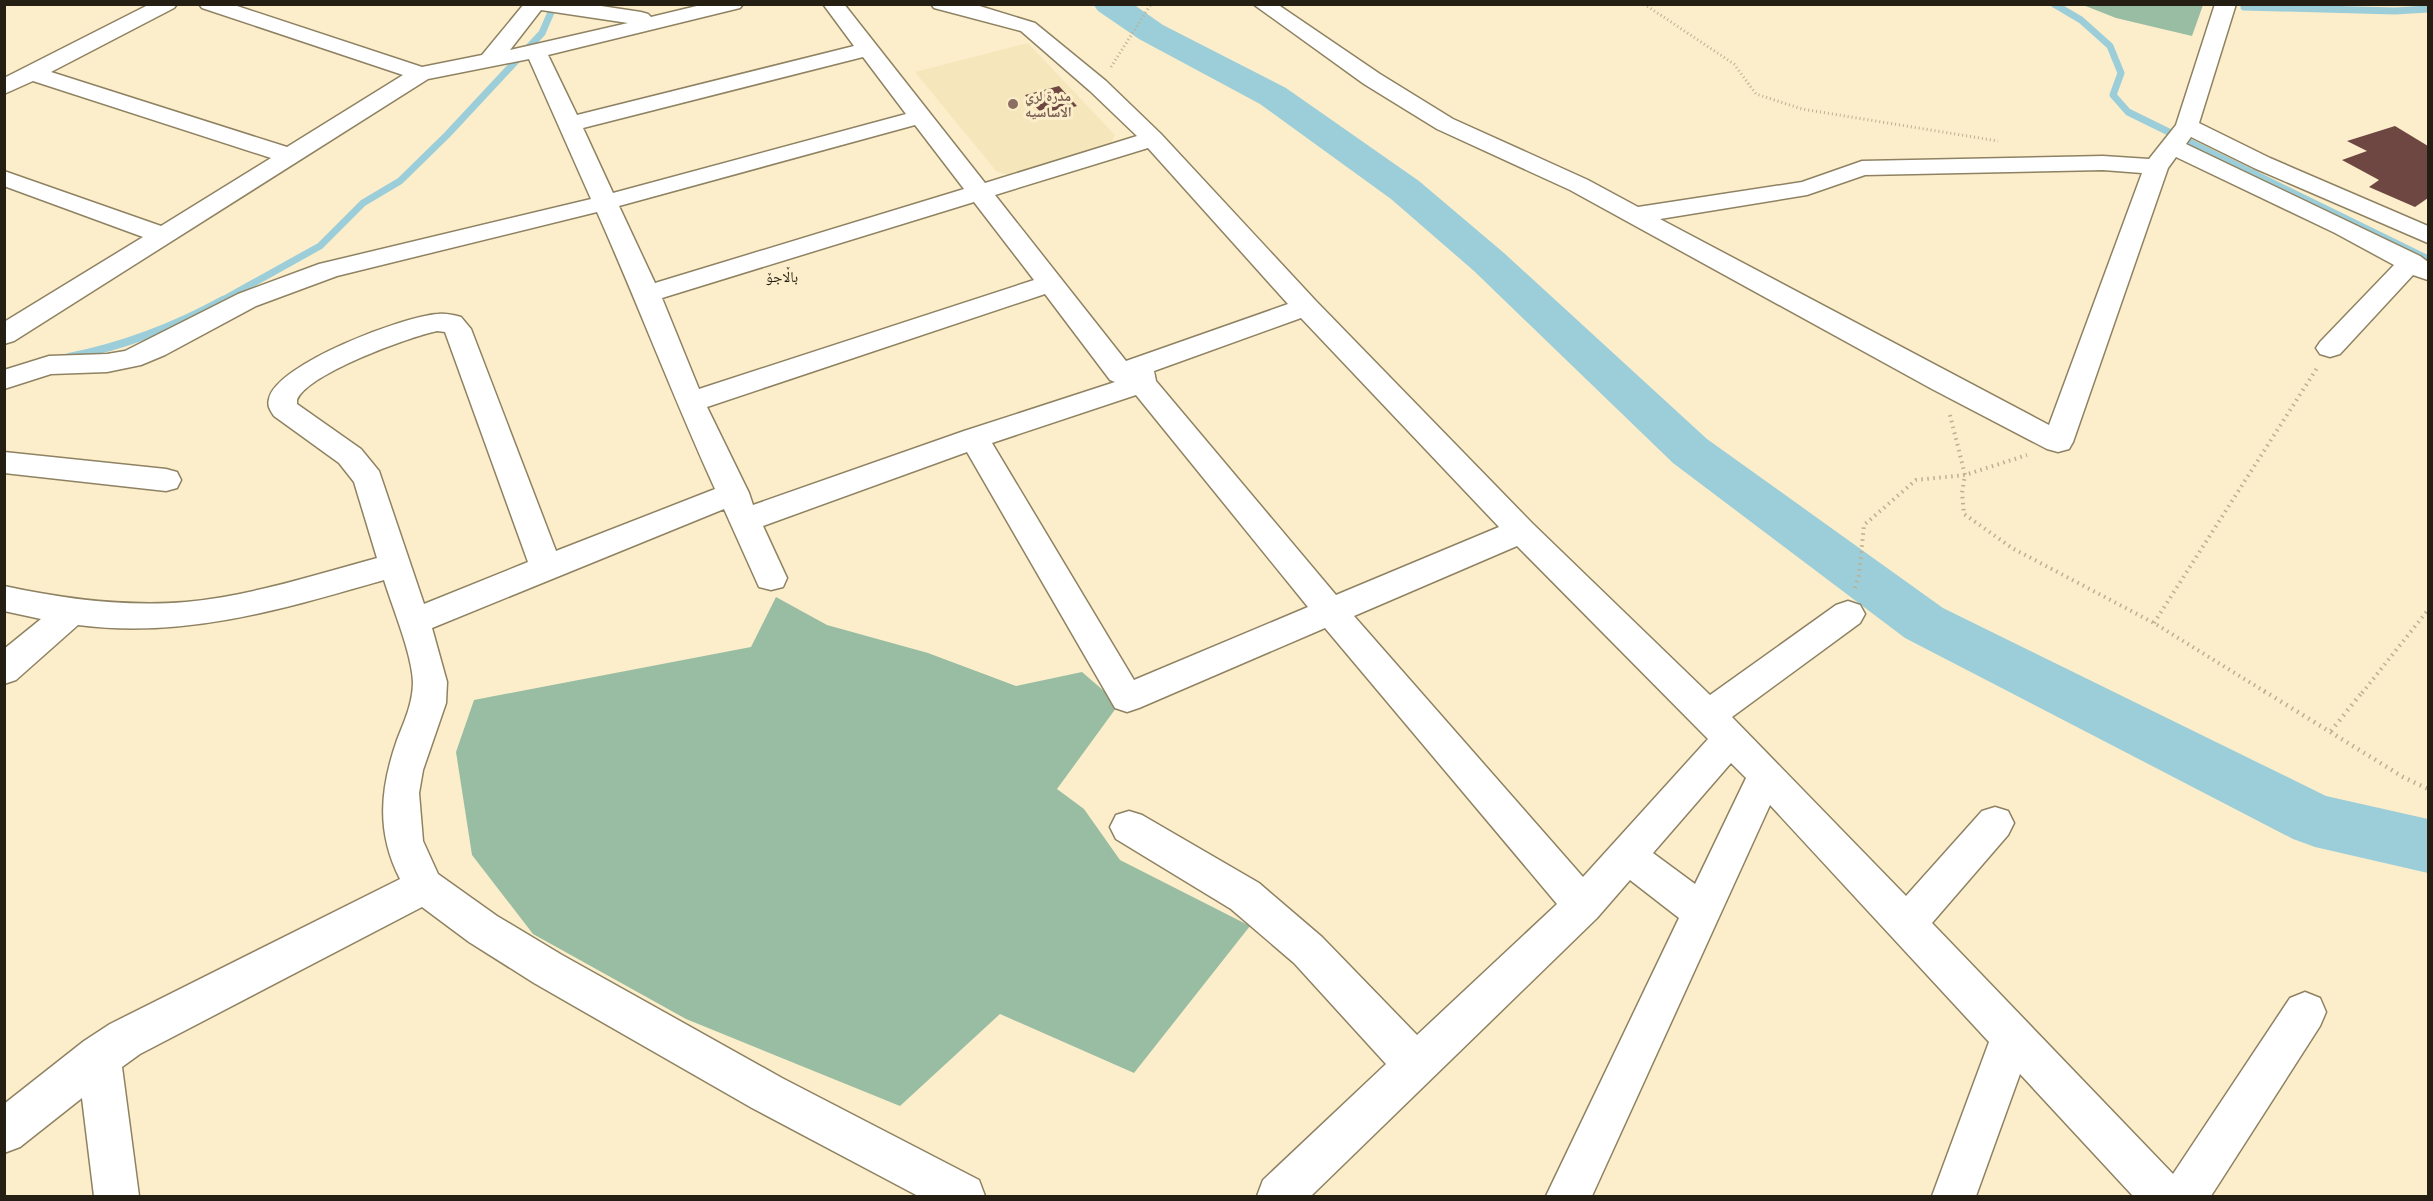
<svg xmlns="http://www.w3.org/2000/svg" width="2433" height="1201" font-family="Helvetica,'Noto Naskh Arabic',sans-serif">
<rect width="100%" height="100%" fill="#fceecb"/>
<path fill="#f6e6bb" d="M1028,43L1115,135L1111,143L1010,175L997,172L915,72Z"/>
<path fill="#98bda3" d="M2083,5H2203L2192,36L2116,18Z
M776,597L827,625L928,653L1016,686L1082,672L1119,704L1057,789L1084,809L1120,860L1250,926L1134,1073L1000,1014L900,1106L686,1019L533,934L472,855L456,752L474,700L751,647Z"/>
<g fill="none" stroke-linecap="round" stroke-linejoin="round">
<path stroke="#9cceda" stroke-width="7" d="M2054,4L2081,20L2110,46L2121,73L2113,95L2128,112L2428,259
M2244,7L2395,11L2428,9
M221,301L320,246L363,203L400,181L447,135L542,33L552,10L558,4"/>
<path stroke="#9cceda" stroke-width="8" d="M69,357C124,346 174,327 223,300"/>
<path fill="#9cceda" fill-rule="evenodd" d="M1093,4H1133L1163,25L1286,88L1419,181L1504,253L1707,439L1943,608L2326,796L2428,819V873L2315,847L2293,839L1905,638L1673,463L1474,271L1391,199L1260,104L1139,39L1098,11Z"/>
</g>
<path fill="#6e4742" d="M1059,86L1077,106L1044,116L1025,95Z
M2395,126L2428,146V198L2415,207L2369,187L2379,180L2342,160L2367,151L2347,141Z"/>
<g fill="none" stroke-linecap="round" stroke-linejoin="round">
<g stroke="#8e8262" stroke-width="3">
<path id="minor" d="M150,4H177L174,8L51,72L287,147L403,75L202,8L199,4H231L422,67L482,55L524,4H588L641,12L648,14L651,17L705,4H743L740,8L548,55L577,115L854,46L823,4H844L985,183L1137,136L1090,91L1021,31L934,8L931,4H973L1035,23L1106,81L1161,134L1316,301L1532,523L1710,695L1836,605L1848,601L1860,605L1865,614L1860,623L1732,717L1906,896L1982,811L1995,807L2008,811L2014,823L2008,835L1932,923L2173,1174L2290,998L2305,992L2320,998L2326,1012L2320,1026L2211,1196H2133L2020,1074L1976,1196H1932L1989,1042L1770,805L1592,1196H1546L1679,918L1630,880L1597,918L1311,1196H1257L1263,1180L1386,1064L1294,963L1231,909L1116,839L1110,827L1116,815L1129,811L1142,815L1259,883L1322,937L1417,1035L1557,904L1325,628L1139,708L1127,712L1115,708L967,452L763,526L787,578L783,587L771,590L759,587L724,509L432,628L447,682L446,703L423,770L419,793L423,841L438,874L497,916L562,955L782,1078L979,1180L985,1196H918L752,1108L534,983L469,942L422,907L140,1054L122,1067L139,1196H94L82,1098L20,1147L4,1153V1104L84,1041L110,1024L400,879C376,832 380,789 397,740C404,722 413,703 413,682C412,654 393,609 384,580C283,609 184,639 78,625L16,680L4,684V649L41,619L4,611V586C64,599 124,607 186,602C250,596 315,575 377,558L354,482L339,463L274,416C270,410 267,406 269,399C276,364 404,316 438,314C446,313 453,315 461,317L471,329L556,551L715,489C673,397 638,304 597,212L337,276L256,306L165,355L141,365L107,372L51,374L4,389V370L49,356L107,354L125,351L238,294L319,264L591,199L529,59L428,79L14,341L4,344V322L143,237L4,186V171L161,226L271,158L33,81L4,94V78ZM541,10L628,23L510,50ZM863,57L906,114L613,193L583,128ZM915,125L964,189L655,283L619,206ZM1148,148L1288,304L1126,361L995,195ZM974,202L1034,280L699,389L662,298ZM1045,294L1110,380L1115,382L964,431L753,505L749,493L707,407ZM1301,318L1499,527L1336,595L1156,381L1154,371ZM437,331L445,332L528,562L424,604L379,471L361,449L297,404V400C307,374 409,337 437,331ZM1136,395L1308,607L1134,680L992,443ZM1517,546L1708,739L1583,877L1354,616ZM1731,763L1746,778L1695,884L1653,853Z
M1253,4H1277L1380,74L1453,119L1588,180L1638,207L1802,182L1862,161L2103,156L2149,159L2176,125L2215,4H2236L2199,123L2270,158L2428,226V243L2254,168L2191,137L2186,144L2420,256L2428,262V280L2413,275L2340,354L2330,357L2320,354L2316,348L2320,342L2394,265L2335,233L2176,157L2168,168L2073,442L2069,449L2058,452L2047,449L1932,389L1570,190L1437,129L1364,84ZM2103,170L2142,173L2049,425L1660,219L1807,195L1865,175Z
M4,452L166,469L177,472L181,480L177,488L166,491L4,473Z"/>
</g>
<path stroke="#bbb093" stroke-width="3" stroke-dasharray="1 3" stroke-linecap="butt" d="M1644,4L1734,64L1756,94L1802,109L1998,141
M1111,67L1151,4"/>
<path stroke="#bbb093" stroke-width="4" stroke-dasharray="1.5 4.5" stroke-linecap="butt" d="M1950,415L1965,475L1962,493L1964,514L2012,548L2154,623L2267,693
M1855,588L1859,575L1864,525L1916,480L1965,475L2027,455
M2154,623L2317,368
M2362,693L2428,610"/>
<path stroke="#bbb093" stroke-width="4.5" stroke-dasharray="1.5 5" stroke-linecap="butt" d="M2264,691L2403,777L2428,789
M2331,731L2363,691"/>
<use href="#minor" fill="#fff" fill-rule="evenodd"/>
</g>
<circle fill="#8d6e63" stroke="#fceecb" stroke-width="2" cx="1013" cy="104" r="6"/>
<g text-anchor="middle" stroke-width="6" stroke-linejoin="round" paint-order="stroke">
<g font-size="14" font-weight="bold" fill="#785e54" stroke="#fceecb" text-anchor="start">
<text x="1025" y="101">مدرة لري<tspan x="1025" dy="16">الاساسیه</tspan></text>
</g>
<g font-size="15" fill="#241f12" stroke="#fceecb">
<text x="782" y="282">باڵاجۆ</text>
</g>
</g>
<rect width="2433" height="1201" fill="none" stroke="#241f12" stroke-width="12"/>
</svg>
